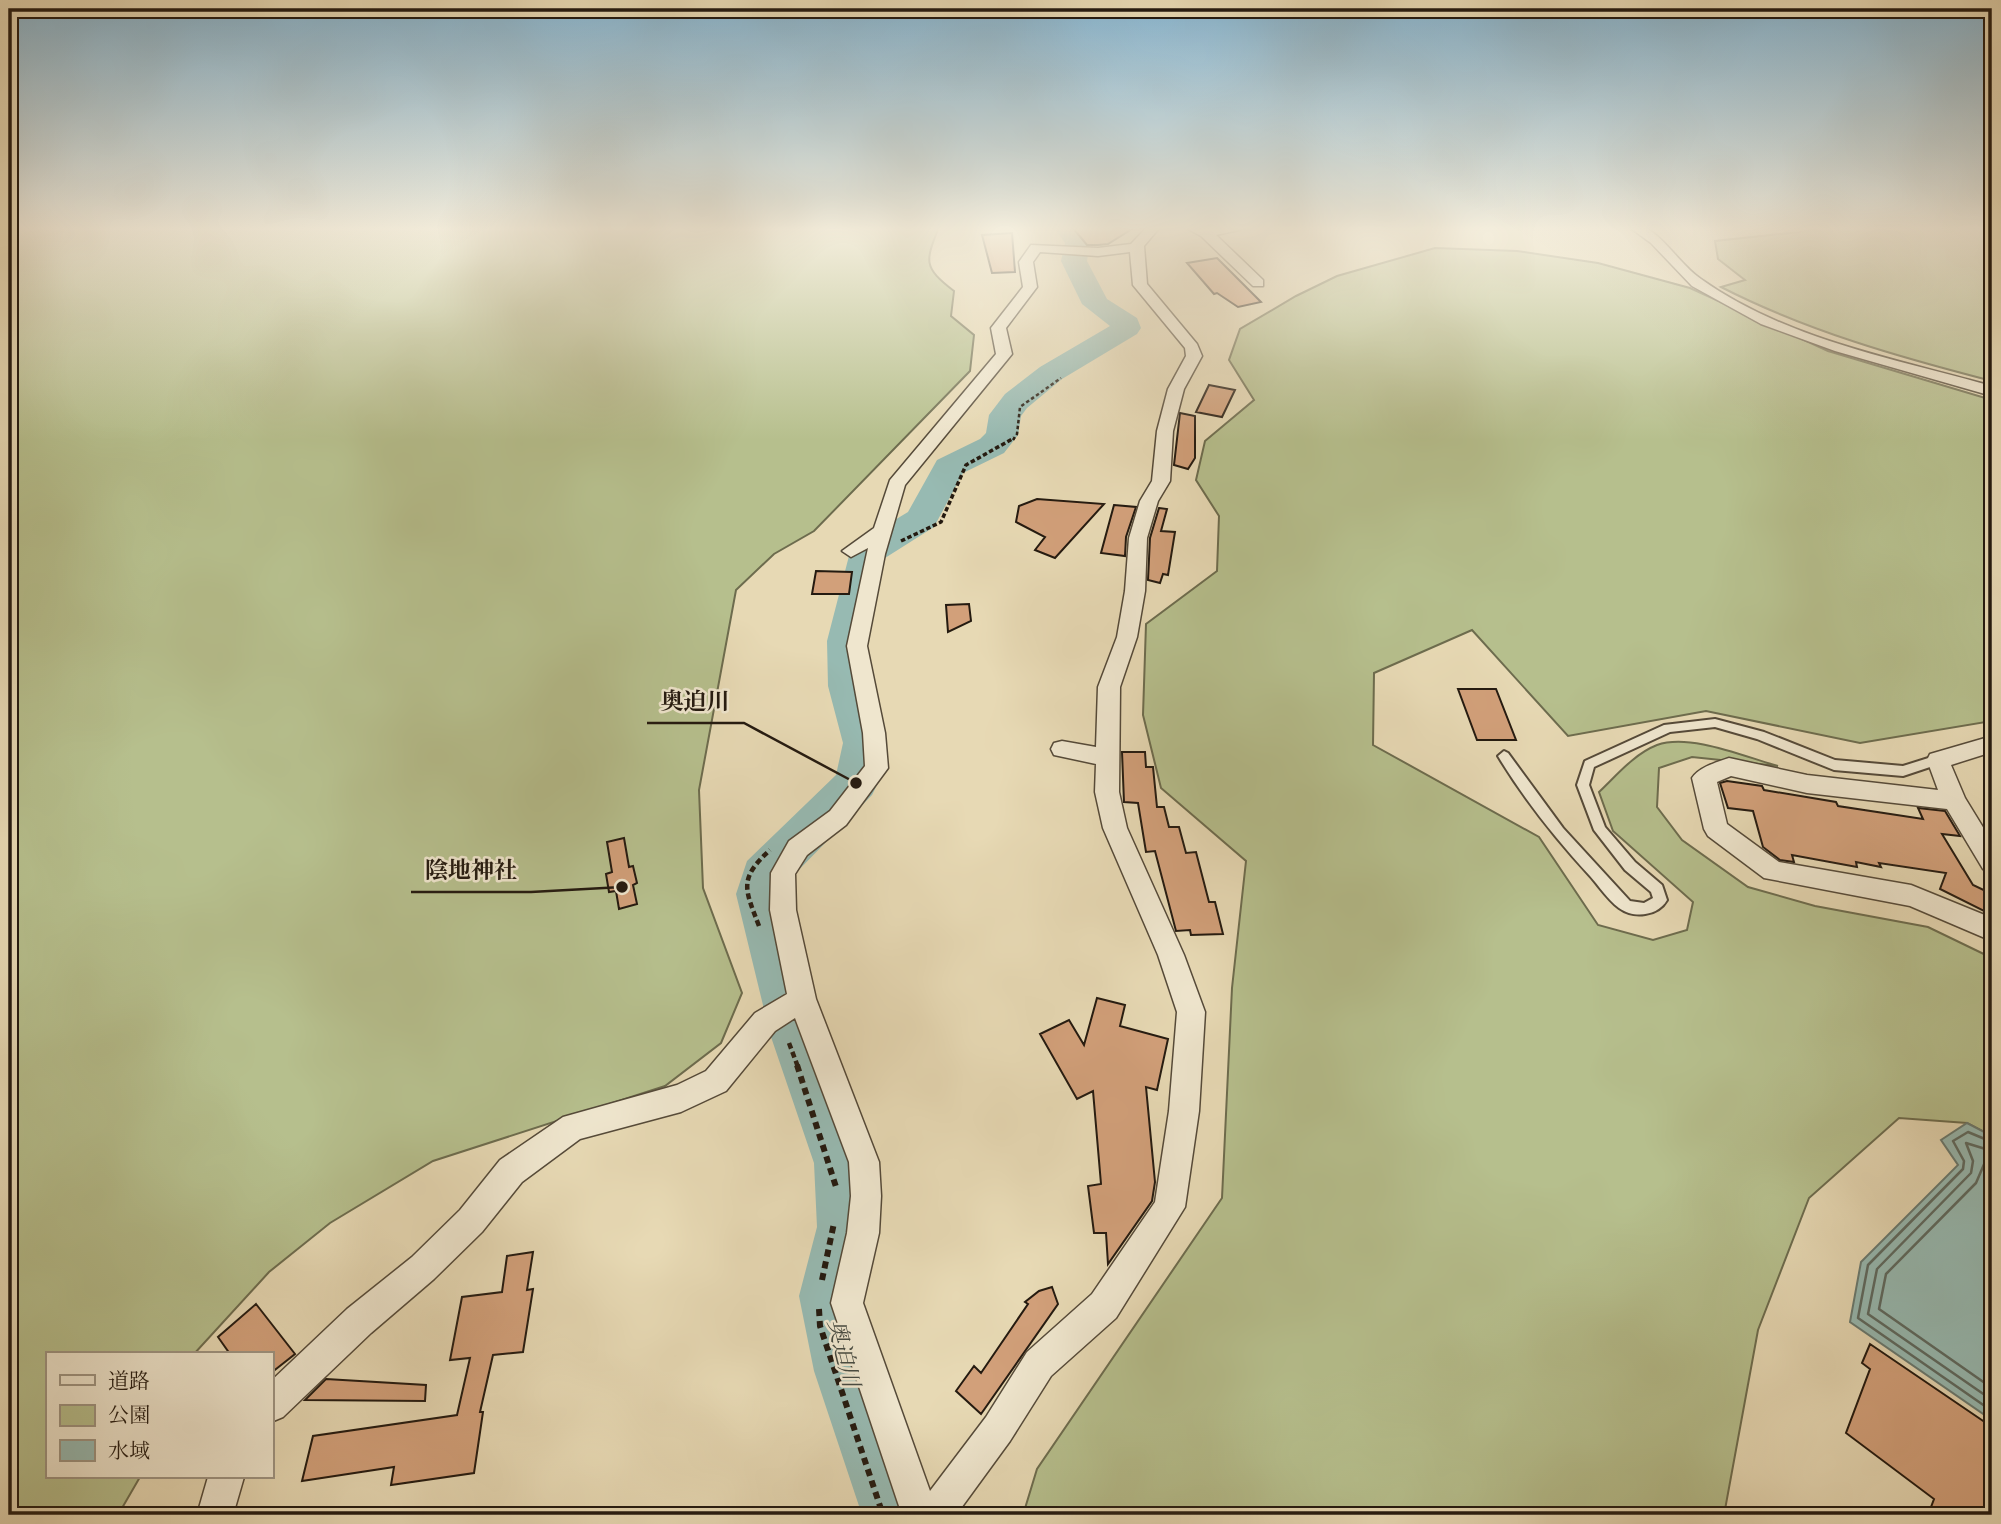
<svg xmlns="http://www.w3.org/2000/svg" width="2001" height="1524" font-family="'IM FELL DW Pica','Noto Serif JP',serif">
<rect width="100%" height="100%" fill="#e7d9b4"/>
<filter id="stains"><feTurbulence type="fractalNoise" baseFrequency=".00286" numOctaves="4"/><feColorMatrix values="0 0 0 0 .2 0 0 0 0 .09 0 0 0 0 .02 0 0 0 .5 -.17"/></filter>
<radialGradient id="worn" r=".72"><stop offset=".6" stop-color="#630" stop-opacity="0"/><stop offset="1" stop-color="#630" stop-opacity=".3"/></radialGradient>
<path fill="#b6bf8d" stroke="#6d6c4e" stroke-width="2" d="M9,227H939C925,262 923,267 954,291L951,316L974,335L970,371L814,531L774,554L736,590L699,790L703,888L742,993L721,1043L665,1086L433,1161L330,1223L269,1272L194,1354H47V1477H140L118,1515H9Z
M1804,227H1992V381C1899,357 1807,331 1721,287L1745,280L1718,259L1715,241L1800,232Z
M1435,248L1517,251L1598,263L1690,288L1828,351L1992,400V721L1860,743L1706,711L1568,736L1472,630L1374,673L1373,745L1539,837L1598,925L1653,940L1687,930L1693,902L1613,831L1599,792C1616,776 1634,754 1657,745C1690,733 1745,757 1778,766L1692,757L1659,768L1657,807L1682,840L1748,887L1815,906L1928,927L1992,958V1136L1967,1123L1899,1118L1809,1198L1758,1330L1724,1515H1023L1037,1469L1222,1198L1232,988L1246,861L1161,788L1143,715L1146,624L1217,571L1219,516L1196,480L1205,441L1254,400L1229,360L1240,329L1296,296L1337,276Z"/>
<path fill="#97bab2" stroke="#697a71" stroke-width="2" d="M1967,1123L1992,1136V1420L1850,1322L1861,1262L1958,1165L1941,1140Z"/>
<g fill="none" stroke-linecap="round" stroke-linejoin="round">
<path stroke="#5e6a61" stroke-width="2.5" d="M1992,1142L1968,1132L1953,1141L1964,1161L1963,1169L1868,1265L1858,1318L1992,1411
M1992,1151L1966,1143L1973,1161L1971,1173L1877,1269L1868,1314L1992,1400
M1992,1161L1985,1162L1976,1183L1886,1274L1879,1309L1992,1388"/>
<path fill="#97bab2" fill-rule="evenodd" d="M1054,227H1081L1090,243L1087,261L1107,299L1137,318L1141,328L1137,334L1062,379L1027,408L1021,416L1018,435L1004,453L963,473L934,527L885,558L867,641L870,686L887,743L878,783L872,795L786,883L784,894L824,1034L872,1163L877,1227L861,1296L878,1371L932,1515H862L814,1371L799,1296L817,1227L814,1163L770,1034L736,894L747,861L836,775L843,743L828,686L827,641L850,552L855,544L908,512L937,460L980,439L986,433L989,415L1005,394L1040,367L1110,326L1082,304L1061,261L1065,243Z"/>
</g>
<path fill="#d2a07a" stroke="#241a10" stroke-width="2" d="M1072,227H1135L1108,244L1098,245H1087Z
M1012,233L1015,272L992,273L982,235Z
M1217,258L1261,302L1238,307L1217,293L1214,294L1187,263Z
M1209,385L1235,390L1222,417L1196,412Z
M1180,413L1195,416V458L1188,469L1174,465Z
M1037,499L1104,504L1055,558L1035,550L1045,537L1016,522L1019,506Z
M1114,505L1136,507L1126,537L1125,556L1101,553Z
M1159,508L1167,509L1161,531L1175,532L1168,575L1163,574L1160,583L1148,580L1150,538Z
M816,571L852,572L849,594H812Z
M969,604L971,621L948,632L946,605Z
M1458,689H1496L1516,740H1477Z
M1122,752H1145L1146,767H1153L1157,807H1164L1169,827H1179L1186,853L1196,852L1209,902H1215L1223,934L1191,935L1190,930L1176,931L1155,851L1146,852L1138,803L1124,802Z
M1727,781L1762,786L1764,790L1836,802L1838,806L1923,819L1918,808L1945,811L1960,836L1942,834L1973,885L1992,894V915L1940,889L1946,873L1879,863L1881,867L1856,862L1857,867L1792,855L1794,862L1780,860L1763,847L1753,811L1728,808L1720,783Z
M624,838L629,867L633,866L637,883L633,885L637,904L619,909L616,891L609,892L606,874L612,872L607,842Z
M1097,998L1125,1005L1120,1026L1168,1039L1157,1090L1146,1087L1155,1182L1152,1201L1108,1264L1106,1233H1094L1088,1186L1101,1184L1093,1091L1077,1099L1040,1034L1069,1020L1084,1045Z
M533,1252L527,1290L533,1289L523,1352L493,1355L480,1412H483L474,1473L391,1485L394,1467L302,1481L313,1436L457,1415L470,1358L450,1360L462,1297L502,1292L507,1256Z
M1052,1287L1058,1304L981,1414L956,1391L974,1366L981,1373L1028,1304L1025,1302L1039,1291Z
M256,1304L295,1354L271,1373V1354H230L218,1337Z
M1870,1344L1992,1427V1515H1928L1934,1499L1846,1433L1870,1369L1862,1363Z
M326,1379L426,1385L425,1401L305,1400Z"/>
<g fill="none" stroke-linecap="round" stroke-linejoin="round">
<g stroke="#554a39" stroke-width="4">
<path id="service" d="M1715,719L1764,732L1835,760L1903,766L1938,755L1944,760L1942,763L1903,776L1834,770L1757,739L1715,727L1670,732L1594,767L1589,785L1605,827L1635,862L1662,885L1667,900C1658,916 1634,919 1619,908C1608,900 1599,886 1590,876C1556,839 1524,799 1498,756L1504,751L1508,753L1563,828L1630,901L1644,903L1653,898L1651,892L1625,870L1594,830L1577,785L1585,761L1664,725Z"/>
</g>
<g stroke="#554a39" stroke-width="3">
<path id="minor" d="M1147,227H1160L1144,246L1147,284L1197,344L1202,356L1184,389L1173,431L1170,481L1158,501L1147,538L1145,591L1137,637L1120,687L1119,792L1127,828L1184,955L1205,1012L1199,1111L1185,1207L1116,1318L1051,1376L1010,1441L956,1515H902L831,1303L847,1233L851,1196L849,1162L795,1018L775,1031L726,1091L681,1112L580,1139L522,1182L482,1232L434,1279L371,1333L283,1417L271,1422V1381L347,1309L412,1257L460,1210L500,1160L563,1117L677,1085L706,1071L755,1013L787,994L770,910L771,873L789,841L830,811L865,766L863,733L847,646L868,548L851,557L842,551L874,528L890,480L996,354L991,328L1023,287L1019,262L1031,245L1098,248L1131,244ZM1040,252L1098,256L1130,252L1133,285L1185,348L1186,356L1168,389L1157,431L1152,481L1140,501L1129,538L1125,591L1117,637L1098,687L1096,747L1062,741L1054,743L1051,749L1054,755L1096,764L1095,792L1103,828L1158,955L1177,1012L1169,1111L1155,1202L1092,1294L1027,1352L986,1417L930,1491L863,1303L879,1233L881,1196L879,1162L816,999L796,910L795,874L807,855L846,825L888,768L885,733L867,646L885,554L905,485L1012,354L1006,328L1037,287L1033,262Z
M1184,227H1252L1216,235L1263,280V286H1253L1201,236Z
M1629,227H1645L1651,231C1670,245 1682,266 1701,279C1785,339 1895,359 1992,386V396L1835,351L1761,324L1692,286L1651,243Z
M1992,736V752L1951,765L1965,798L1992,842V872L1983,869L1947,809L1807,793L1731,776L1717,782L1727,824L1779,862L1911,885L1992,918V941L1910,906L1764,878L1708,836L1704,829L1692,778C1699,767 1717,762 1729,758L1807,775L1938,790L1927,760L1930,754Z
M208,1477H244L233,1515H197Z"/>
</g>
<path stroke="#241a10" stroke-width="2.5" stroke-dasharray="3.5 2.5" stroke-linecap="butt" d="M1013,440L1017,434L1020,407L1061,378"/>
<path stroke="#241a10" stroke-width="3.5" stroke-dasharray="4.5 2.5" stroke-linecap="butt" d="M901,541L941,522L966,465L1014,438"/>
<path stroke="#241a10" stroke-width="4.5" stroke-dasharray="6 3.5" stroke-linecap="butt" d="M759,926C745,889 738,879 770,850
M789,1043L798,1067"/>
<path stroke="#241a10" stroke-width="6" stroke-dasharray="7 5" stroke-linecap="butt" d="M797,1065L837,1190
M822,1280L834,1223
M819,1309L820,1326L883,1515"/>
<use href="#service" fill="#efe6ce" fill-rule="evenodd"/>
<use href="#minor" fill="#efe6ce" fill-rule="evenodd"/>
</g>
<linearGradient id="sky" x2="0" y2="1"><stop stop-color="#87b6d2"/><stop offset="0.52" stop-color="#f4eedd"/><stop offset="1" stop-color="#f4eedd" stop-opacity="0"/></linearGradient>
<rect width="2001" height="440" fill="url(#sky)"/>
<g text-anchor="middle" stroke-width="5" stroke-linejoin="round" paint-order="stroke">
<g font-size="23" font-style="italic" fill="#464a41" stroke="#efe6ce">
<text transform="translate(844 1353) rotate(76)" y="8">奥迫川</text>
</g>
</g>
<path fill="none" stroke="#241a10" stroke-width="2.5" d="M856 783L744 723H647M622 887L531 892H411"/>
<g fill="#241a10" stroke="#efe6ce" stroke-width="2.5">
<circle cx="856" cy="783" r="7"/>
<circle cx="622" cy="887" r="7"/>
</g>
<g font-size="23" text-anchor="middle" font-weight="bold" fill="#241a10" stroke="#efe6ce" stroke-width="5" stroke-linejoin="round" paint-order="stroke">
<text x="695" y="709">奥迫川</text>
<text x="471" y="878">陰地神社</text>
</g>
<rect width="2001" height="1524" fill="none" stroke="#e7d9b4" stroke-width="35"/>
<rect x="10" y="10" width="1980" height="1503" fill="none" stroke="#241a10" stroke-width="3.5"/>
<rect x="18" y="18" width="1966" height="1489" fill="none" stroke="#241a10" stroke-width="2"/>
<rect x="46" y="1352" width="228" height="126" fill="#efe6ce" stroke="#9e9482" stroke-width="2"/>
<rect x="60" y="1375" width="35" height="10" fill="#efe6ce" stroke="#9e9482" stroke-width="2"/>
<text x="108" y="1388" font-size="21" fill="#241a10">道路</text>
<rect x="60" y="1405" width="35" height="21" fill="#b6bf8d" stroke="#9e9482" stroke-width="2"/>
<text x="108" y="1422" font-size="21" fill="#241a10">公園</text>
<rect x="60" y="1440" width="35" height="21" fill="#97bab2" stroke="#9e9482" stroke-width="2"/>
<text x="108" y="1458" font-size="21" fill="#241a10">水域</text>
<rect width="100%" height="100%" filter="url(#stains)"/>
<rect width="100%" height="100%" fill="url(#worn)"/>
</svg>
